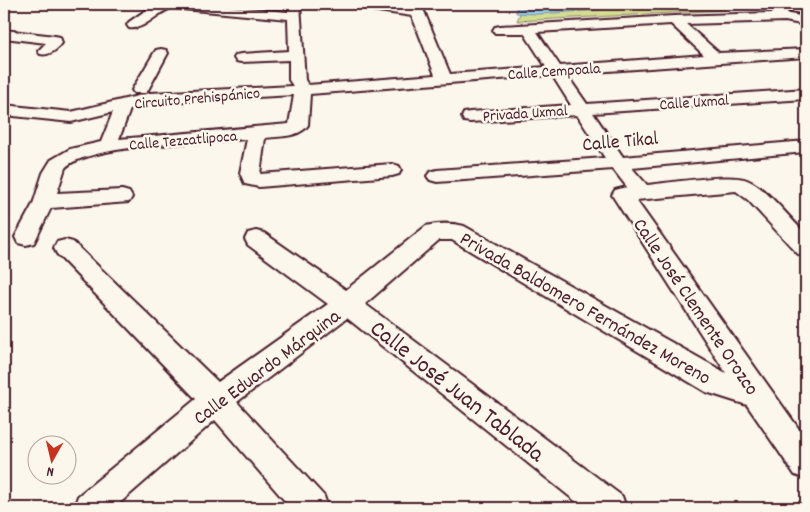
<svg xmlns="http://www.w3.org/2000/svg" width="810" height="512" font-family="Dekko,sans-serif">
<rect width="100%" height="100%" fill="#fbf7ec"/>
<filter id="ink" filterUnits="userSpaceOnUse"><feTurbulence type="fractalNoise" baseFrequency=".02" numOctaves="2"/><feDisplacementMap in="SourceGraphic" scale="10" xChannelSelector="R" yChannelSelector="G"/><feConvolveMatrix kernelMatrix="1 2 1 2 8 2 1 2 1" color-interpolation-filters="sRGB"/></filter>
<g filter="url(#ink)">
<path fill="#d2dd90" stroke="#8e7e5e" d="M524,4H721L726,10L517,21Z"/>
<path fill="#93d5f5" stroke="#768ca4" d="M517,4H691L537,14L516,13Z"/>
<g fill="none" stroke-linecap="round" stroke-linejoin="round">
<path stroke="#67687c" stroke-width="1" d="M521,4L523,8L537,9L629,4"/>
<g stroke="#4a1f2b" stroke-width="4">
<path id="minor" d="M4,4H12L8,9L4,10Z
M155,4H207L288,12V4H300L305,80L308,85L435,75L412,16L365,9L363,6L364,4L410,8L409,4H421L450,74L546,67L524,33H495L493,30L495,27L500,26L674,16L774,13L771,9L781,4L806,6V14L785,10L789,14L806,17V25L785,21L686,24L719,53L806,49V57L566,74L587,104L806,89V99L593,113L623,157L806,141V152L632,168L647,185C668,183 730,173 747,180C767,188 790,219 806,234V256L798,254L748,200L736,191L636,200L806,439V479L795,475L747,405L706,392L452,240H439L365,304L622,496L626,508H584L347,318L237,402L324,496L328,508H291L215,420L114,508H74L78,496L196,399L57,254L54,248L57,242L65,240L73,242L218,382L328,304L248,245L245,239L248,233L256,231L264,233L346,290L426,226C438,223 452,223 464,226L726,373L612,195L615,190L627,187L613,169L437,182L430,180L427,176L430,172L437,170L605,158L577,115L470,122L464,121L462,117L464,113L470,112L571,105L552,75L310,94L308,125C299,138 279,136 265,138L260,174L392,164L399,166L401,170L399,174L392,176L259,187L245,184L240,173L247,139C212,142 87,144 65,168L57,193L122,190L129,192L132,197L129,202L51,208L34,243L26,245L18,243L15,237L33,204L43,173L51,160L70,149L101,142L113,112L71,122L4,115V105L71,112L150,93L293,86L289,80V60L241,62L236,61L234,58L236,55L241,54L289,51L288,19L172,8C158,11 144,31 129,28L127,25L129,22ZM671,24L704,55L560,66L537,32ZM294,95L289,124L119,139L131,107L150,103Z
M4,30L55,36L60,37L62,43C57,50 49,56 40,54L38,51L46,43L4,38Z
M161,49L166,50L168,53L148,90L146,93H134L132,90L154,53L156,50Z"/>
</g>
<use href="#minor" fill="#fbf7ec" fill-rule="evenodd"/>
</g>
</g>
<g text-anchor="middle" stroke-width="5" stroke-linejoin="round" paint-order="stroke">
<g font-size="16" fill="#4a1f2b" stroke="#fbf7ec">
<text transform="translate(554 70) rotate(-4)" y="6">Calle Cempoala</text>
<text transform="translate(197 97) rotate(-5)" y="6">Circuito Prehispánico</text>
<text transform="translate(694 101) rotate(-4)" y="6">Calle Uxmal</text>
<text transform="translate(525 112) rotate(-4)" y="6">Privada Uxmal</text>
<text transform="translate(183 139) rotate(-5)" y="6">Calle Tezcatlipoca</text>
</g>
<g font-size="20" fill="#4a1f2b" stroke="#fbf7ec">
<text transform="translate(620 140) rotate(-5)" y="7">Calle Tikal</text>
<text transform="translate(697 306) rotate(56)" y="7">Calle José Clemente Orozco</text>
<text transform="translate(586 307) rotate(30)" y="7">Privada Baldomero Fernández Moreno</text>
<text transform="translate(266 366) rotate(-37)" y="7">Calle Eduardo Márquina</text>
</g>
<g font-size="24" fill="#4a1f2b" stroke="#fbf7ec">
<text transform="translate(458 390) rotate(38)" y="8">Calle José Juan Tablada</text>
</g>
</g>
<rect width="810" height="512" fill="none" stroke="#fbf7ec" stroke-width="20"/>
<rect x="10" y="10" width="790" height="492" fill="none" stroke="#4a1f2b" stroke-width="2" filter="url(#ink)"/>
<g transform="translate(52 460) rotate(188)"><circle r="24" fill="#fbf7ec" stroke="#b4a19f"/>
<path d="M0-4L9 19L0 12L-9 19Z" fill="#c8321e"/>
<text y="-8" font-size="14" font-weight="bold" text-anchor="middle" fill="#4a1f2b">N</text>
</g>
</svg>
